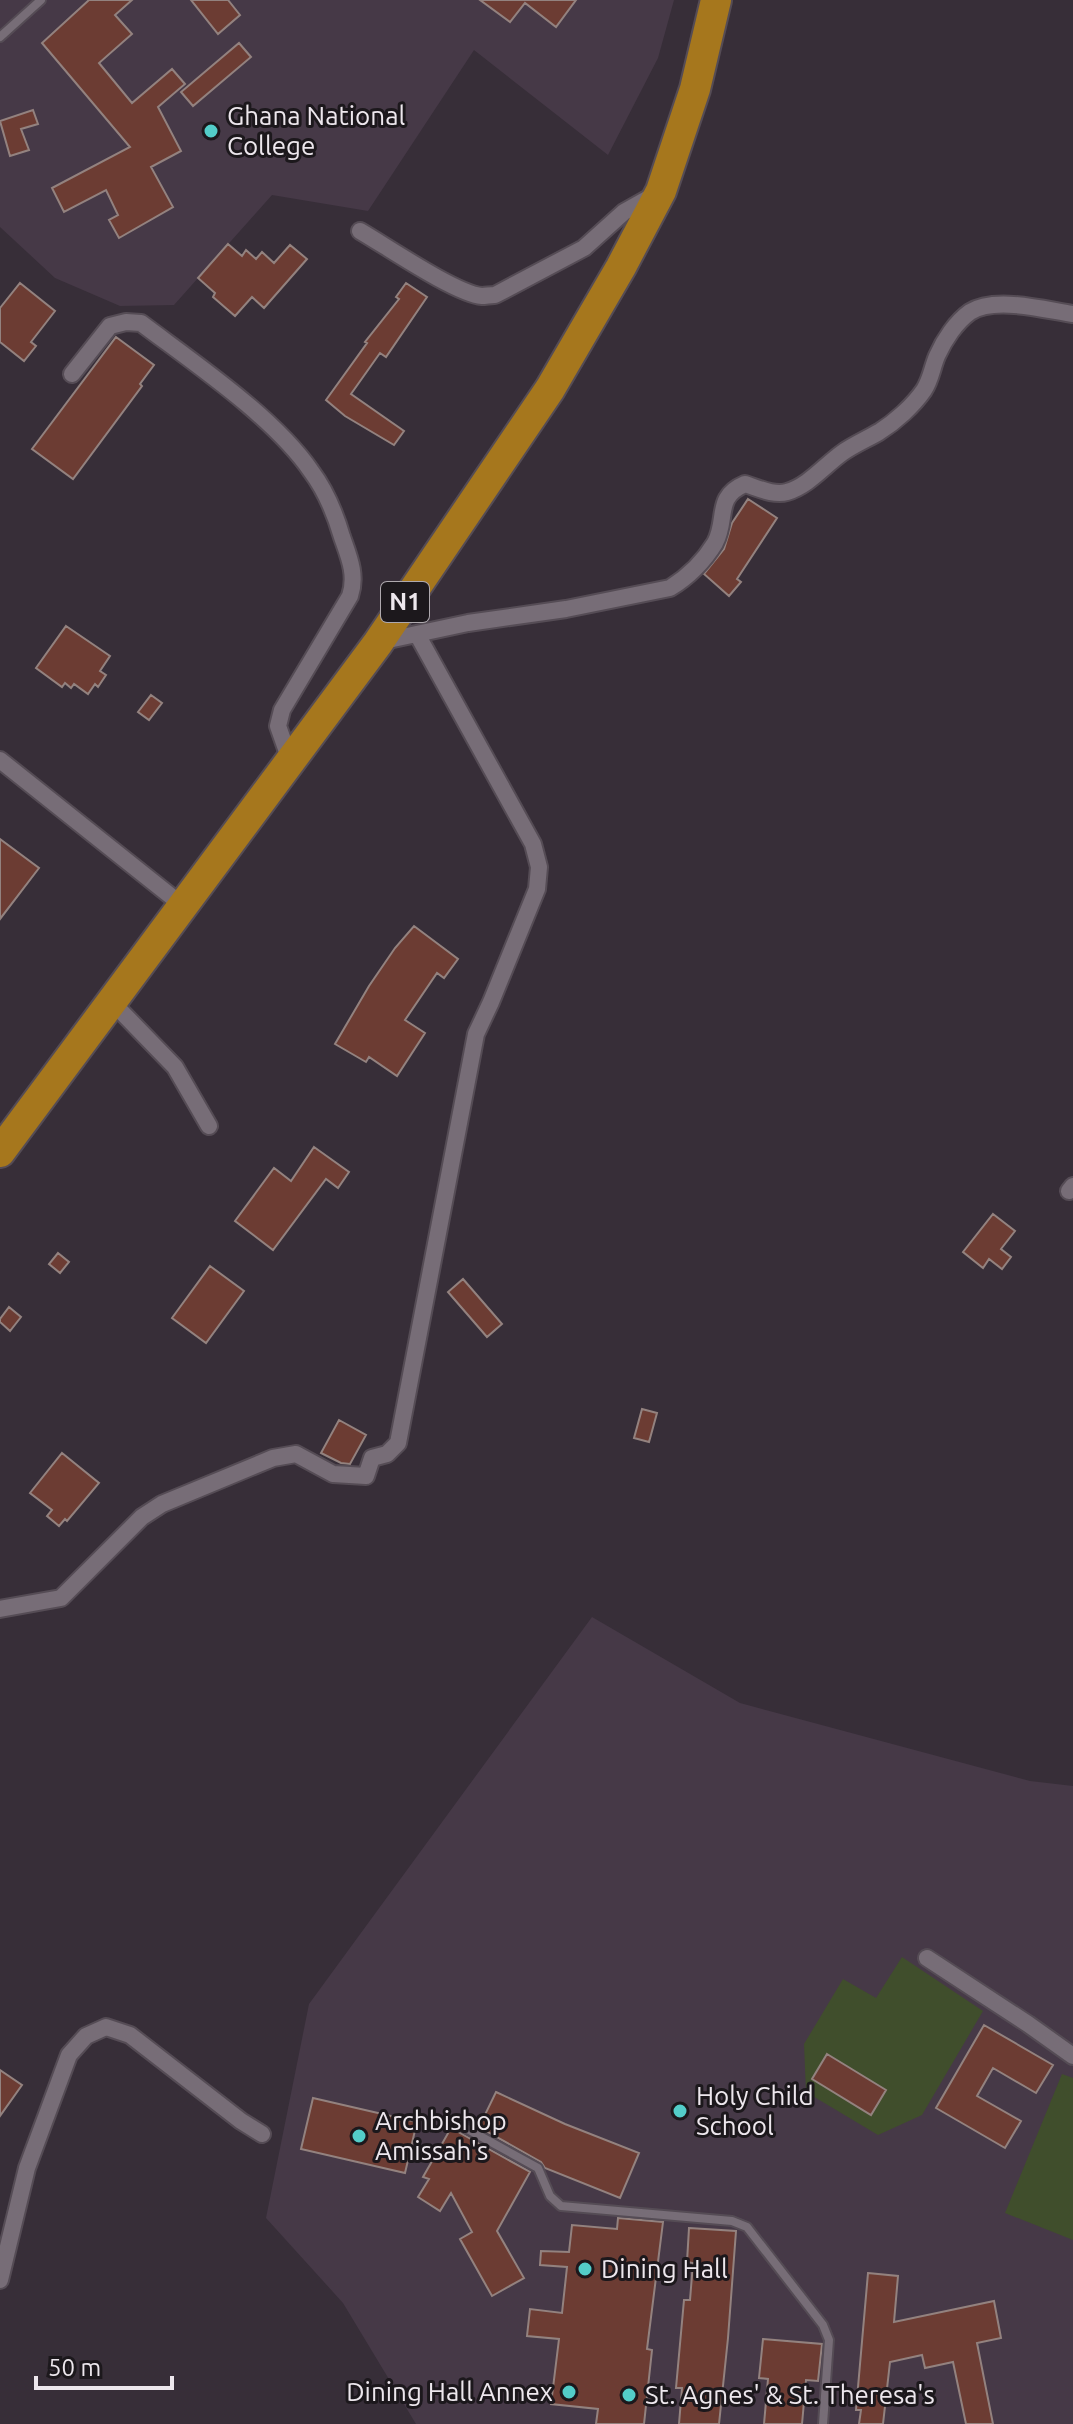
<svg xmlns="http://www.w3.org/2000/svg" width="1073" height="2424" font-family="Ubuntu,sans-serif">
<rect width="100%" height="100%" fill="#372e38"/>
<path fill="#463947" d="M0,0H674L658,58L608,155L474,50L368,211L272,195L174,305L120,306L55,278L0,227Z
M592,1617L740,1703L1030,1781L1073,1786V2424H416L343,2303L266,2218L309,2004Z"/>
<path fill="#404e2c" d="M902,1957L983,2011L922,2115L878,2135L806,2092L804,2044L843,1979L876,1998Z
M1062,2074L1073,2078V2240L1005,2213Z"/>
<path fill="#6c3c33" stroke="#93827f" stroke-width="2" d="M89,0H132L115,15L132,34L99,63L132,103L172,69L185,84L158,107L181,151L151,167L173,207L119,238L109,220L118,215L106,190L64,212L52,188L130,147L42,43Z
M191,0H228L240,15L218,34Z
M480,0H576L556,27L525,3L510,22Z
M239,43L251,57L193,106L181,92Z
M33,110L38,124L21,129L29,150L10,156L0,121Z
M228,244L242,256L246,250L256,259L262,252L274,263L290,245L307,259L264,308L252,297L235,316L213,297L215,293L198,278Z
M20,283L55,311L31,342L36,346L24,361L0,342V308Z
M406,283L427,297L386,357L380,353L351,394L404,431L394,445L345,416L326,400L367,343L365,342L399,299L396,297Z
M116,337L154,365L140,384L142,386L73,479L32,449Z
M748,499L777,518L737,579L741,582L729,596L704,574L724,549L732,523Z
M66,626L110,656L100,671L106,675L98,687L95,684L88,694L74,684L71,688L65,683L62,687L36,668Z
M151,695L162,703L149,720L138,712Z
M0,839L39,868L0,919Z
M414,926L458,959L444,978L437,973L405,1020L425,1033L397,1076L369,1057L366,1062L335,1044L369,986L395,948Z
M314,1147L349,1172L338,1188L326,1179L273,1250L235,1221L274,1168L291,1181Z
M993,1214L1015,1231L1001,1249L1011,1257L1002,1269L989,1259L983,1268L963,1252Z
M58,1253L69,1262L60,1273L49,1264Z
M210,1266L244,1291L206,1343L172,1318Z
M463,1279L502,1324L487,1337L448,1292Z
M9,1307L21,1317L10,1331L0,1322V1319Z
M642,1409L657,1413L649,1442L634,1438Z
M339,1420L366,1435L350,1464L341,1463L321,1453Z
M62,1453L99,1483L67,1521L65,1519L59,1526L47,1516L52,1510L30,1493Z
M984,2025L1053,2065L1036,2093L993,2068L977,2096L1021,2121L1005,2148L936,2108Z
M827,2054L886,2090L871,2115L812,2079Z
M0,2070L22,2085L0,2116Z
M496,2092L565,2124L639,2153L620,2198L545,2168L541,2162L479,2127Z
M313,2098L417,2122L405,2173L301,2149Z
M451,2128L530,2172L497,2231L524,2278L492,2296L460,2239L472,2232L451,2193L440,2211L418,2197L429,2179L423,2177Z
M618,2218L663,2222L647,2349L652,2350L644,2424H596L598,2409L551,2404L559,2339L527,2336L530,2309L562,2313L567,2267L540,2265L541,2251L569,2252L572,2225L617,2229Z
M689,2228L736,2231L728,2338L719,2424H679L682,2388H676L684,2300H690L693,2263L687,2262Z
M868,2273L898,2276L894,2322L994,2301L1001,2338L977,2343L993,2424H966L953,2362L925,2368L922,2355L890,2362L883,2424H859L861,2410H856Z
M763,2339L822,2344L818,2381L806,2380L802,2424H764L768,2379L759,2378Z"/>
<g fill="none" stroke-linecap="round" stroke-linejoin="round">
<g stroke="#554c55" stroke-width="12">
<path id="lane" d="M0,37L41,0
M451,2120L538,2168L550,2196L561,2206L732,2221L747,2227L823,2325L829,2340L823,2424"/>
</g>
<g stroke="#554c55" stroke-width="20">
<path id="street" d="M360,231C386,246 456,294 482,296C486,296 490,295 495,295L584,248L624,212L656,194
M72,374L110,326L126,322L141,323C194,363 274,417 311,471C326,491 335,513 342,537C349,557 357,575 350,596L282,710L278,726L290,760
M379,642L468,623L566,609L670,588C688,577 704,561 715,543C728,519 714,497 745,484C758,488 774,496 787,492C808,486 824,466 842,453C853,445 867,439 879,432C895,422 913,406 924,390C931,379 932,368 937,356C944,340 956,322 970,312C995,296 1045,310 1073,314
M0,760L182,905
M112,1002L175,1067L209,1126
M1069,1191L1073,1186
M0,1609L61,1598L142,1517L162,1504L273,1458L296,1454L333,1474L366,1476L372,1458L387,1454L398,1443L476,1034L491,1002L537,889L539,867L533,844L417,634
M927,1958L1028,2024L1073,2056
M0,2280L27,2168L69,2055L86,2036L106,2027L130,2035L241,2121L262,2134"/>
</g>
<g stroke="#554c55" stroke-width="34">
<path id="highway" d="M0,1152L378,643L550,389L621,267L661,191L695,89L716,0"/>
</g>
<use href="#lane" stroke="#776d77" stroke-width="8"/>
<use href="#street" stroke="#776d77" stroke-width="16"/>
<use href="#highway" stroke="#a6771d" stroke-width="30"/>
</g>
<g fill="#53cdc9" stroke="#1c181c" stroke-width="3">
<circle cx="211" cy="131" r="8"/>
<circle cx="680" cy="2111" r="8"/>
<circle cx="359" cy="2136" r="8"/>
<circle cx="585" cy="2269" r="8"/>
<circle cx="569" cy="2392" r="8"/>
<circle cx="629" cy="2395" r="8"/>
</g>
<g text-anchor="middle" stroke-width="6" stroke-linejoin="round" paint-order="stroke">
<rect fill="#1c181c" stroke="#aea9ae" stroke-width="2" x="381" y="582" width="48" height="40" rx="6"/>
<g font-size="24" font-weight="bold" fill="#ede7ed">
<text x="405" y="610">N1</text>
</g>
<g font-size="26" fill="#ede7ed" stroke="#1c181c" text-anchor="start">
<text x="227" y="125">Ghana National<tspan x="227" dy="30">College</tspan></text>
<text x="696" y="2105">Holy Child<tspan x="696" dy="30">School</tspan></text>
<text x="375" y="2130">Archbishop<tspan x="375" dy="30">Amissah's</tspan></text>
<text x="601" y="2278">Dining Hall</text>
<text x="553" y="2401" text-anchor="end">Dining Hall Annex</text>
<text x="645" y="2404">St. Agnes' &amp; St. Theresa's</text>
</g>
</g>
<path d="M36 2376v12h136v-12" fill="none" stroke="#ede7ed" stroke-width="4"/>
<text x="48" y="2376" font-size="24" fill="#ede7ed" stroke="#1c181c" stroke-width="6" paint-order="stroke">50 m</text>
</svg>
